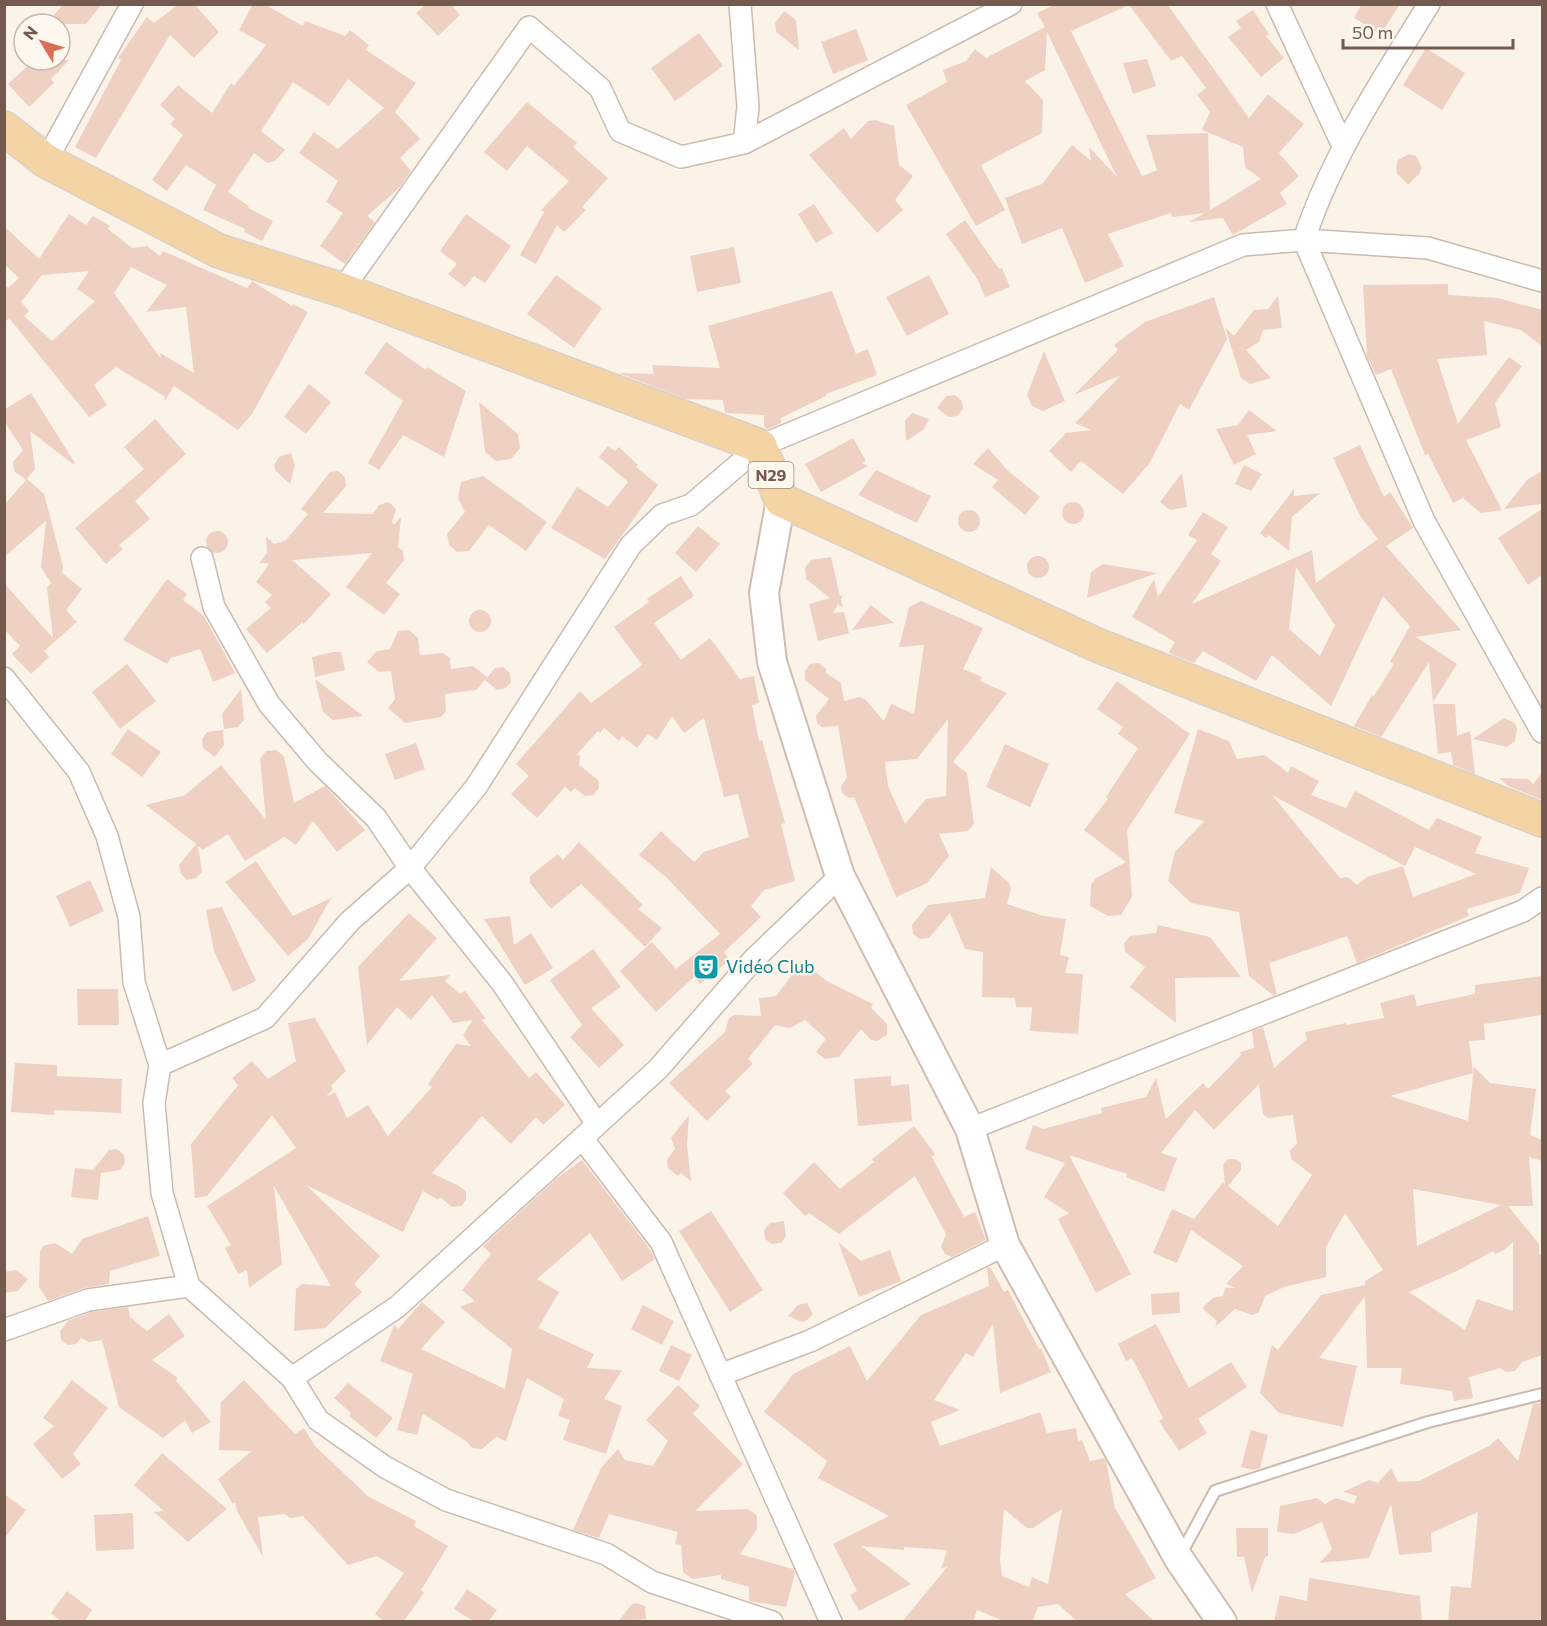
<svg xmlns="http://www.w3.org/2000/svg" width="1547" height="1626" font-family="Commissioner,sans-serif">
<rect width="100%" height="100%" fill="#fbf3e8"/>
<path fill="#eed1c2" fill-rule="evenodd" d="M63,4H102L86,24H47Z
M179,4H194L219,32L194,58L170,35L96,158L75,147L121,60L118,58L147,17L154,23Z
M253,4H264L303,26L305,21L345,36L350,30L369,45L366,50L416,83L395,112L420,139L400,158L411,171L399,188L367,216L375,222L345,264L320,246L343,213L326,202L338,181L299,153L314,132L338,149L384,108L348,79L329,106L293,82L261,131L285,150L275,161L267,163L254,153L228,192L249,206L248,208L273,221L262,241L244,232L245,229L203,210L216,185L186,165L167,191L152,180L183,135L170,124L175,119L160,105L178,85L212,113L231,83L234,86L266,45L239,30Z
M426,4H451L460,15L438,36L416,13Z
M1056,4H1167L1249,118L1268,94L1304,124L1279,153L1299,176L1280,193L1287,204L1233,235L1223,218L1189,222L1205,213L1172,217L1171,213L1108,234L1124,266L1085,283L1062,228L1022,244L1005,198L1042,184L1072,145L1091,161L1089,147L1117,177L1047,32L1045,70L1025,81L1043,100L1042,133L981,165L1005,210L976,226L906,105L947,82L943,70L966,61L975,49L986,58L1045,27L1037,13ZM1129,5L1171,61L1182,56L1206,88L1197,95L1210,112L1202,130L1243,147L1245,167L1261,179L1210,210L1208,133L1146,135L1157,170L1142,176L1071,31Z
M1362,4H1400L1381,34L1354,18Z
M1253,10L1269,34L1266,36L1284,58L1261,77L1228,37L1241,28L1236,21Z
M784,11L796,20L799,50L776,32L775,23Z
M856,29L868,60L833,74L821,42Z
M699,33L723,66L675,101L651,68Z
M1426,48L1465,73L1442,110L1403,85Z
M1147,59L1156,86L1133,94L1123,63Z
M34,60H69L51,79L54,83L29,107L8,84Z
M527,102L577,143L573,147L608,178L582,207L586,210L564,232L557,225L536,264L520,255L544,212L541,210L569,181L527,146L507,171L484,152Z
M875,120L894,126L899,165L913,176L895,200L903,210L877,233L809,155L844,128L851,139L868,121Z
M1409,154L1416,156L1422,168L1419,174L1408,185L1397,173L1396,167L1398,160Z
M814,204L833,233L816,243L798,214Z
M69,214L86,225L93,216L110,226L108,229L132,248L147,246L160,256L163,251L247,288L252,281L292,306L293,304L308,312L252,414L238,430L174,386L165,401L164,396L116,367L94,385L107,405L89,417L9,318L4,323V284L8,288L19,278L4,264V226L39,259ZM131,267L167,285L146,312L186,307L194,373L160,353L161,359L114,293ZM89,271L77,289L95,301L52,341L24,316L29,311L21,302L42,275Z
M466,214L511,246L485,283L474,276L465,287L448,274L457,264L440,251Z
M965,220L999,269L1002,268L1010,287L985,297L978,280L946,234Z
M734,247L741,283L697,292L690,256Z
M556,275L602,308L574,348L527,314Z
M929,275L949,314L907,336L886,297Z
M1448,284V295L1498,298L1542,310V346L1521,330L1484,321L1487,355L1437,359L1458,424L1509,357L1522,366L1495,403L1501,427L1466,440L1502,510L1481,513L1463,498L1453,503L1428,454L1425,455L1391,369L1376,375L1367,356L1363,285Z
M832,291L856,354L868,349L877,375L826,394V396L781,418V423L768,429L764,427V415L725,413L723,400L686,399L618,373L654,374L652,365L720,368L708,326Z
M1278,296L1282,328L1263,330L1259,342L1246,350L1271,378L1250,384L1241,378L1225,327L1234,336L1254,310L1268,309Z
M1214,297L1227,339L1189,410L1180,404L1149,464L1123,494L1081,461L1071,472L1049,451L1066,433L1091,430L1075,423L1121,375L1074,395L1118,350L1114,345L1145,322Z
M386,342L426,370L427,367L466,391L444,457L403,435L379,470L368,463L403,401L364,373Z
M1044,351L1065,401L1043,411L1032,406L1027,395Z
M309,384L331,402L306,434L284,417Z
M31,393L75,463L73,464L30,431L35,469L27,479L44,494L63,566L62,573L82,589L66,610L77,622L44,651L49,657L31,674L12,654L20,646L4,629V583L53,638L47,588L51,583L41,567L46,521L4,557V505L26,480L14,471L13,462L23,450L4,421V410Z
M955,395L962,401L963,409L957,416L949,417L937,408L946,396Z
M479,402L518,434L520,448L511,459L496,461L485,452Z
M1249,410L1277,431L1247,435L1256,454L1234,465L1216,429L1238,425Z
M912,413L929,419L923,430L906,441L905,421Z
M155,419L186,454L135,501L150,519L119,545L123,549L106,564L75,528L144,469L124,447Z
M853,438L866,461L862,463L868,466L821,492L805,464Z
M1360,445L1384,497L1390,492L1413,528L1386,546L1461,630L1416,637L1457,664L1433,702L1429,662L1381,737L1354,726L1372,695L1374,696L1394,664L1390,662L1410,626L1383,596L1331,706L1272,655L1256,681L1203,651L1194,663L1173,655L1169,652L1175,642L1132,617L1154,579L1158,597L1197,540L1188,535L1203,512L1228,527L1211,554L1221,561L1192,604L1312,550L1316,583L1378,539L1360,516L1333,458ZM1296,567L1335,625L1320,656L1289,629Z
M608,446L615,451L619,447L638,465L636,467L658,485L605,559L551,528L577,487L608,507L628,482L599,457Z
M988,448L1007,470L1040,497L1025,515L992,487L998,480L973,464Z
M291,453L295,465L290,484L276,471L274,465L279,457Z
M1244,465L1262,474L1251,491L1235,484Z
M876,470L931,496L917,523L858,495Z
M338,471L345,477L346,486L323,513L373,514L379,505L389,502L396,509L392,522L394,525L401,517L398,547L403,551L404,560L386,583L400,594L384,615L346,587L372,553L292,560L331,594L303,625V622L267,653L246,629L271,608L265,602L272,595L256,582L268,566V563H259L267,553L266,537L274,544L285,541L308,514L301,509L330,472Z
M1542,471V504L1504,509L1527,480Z
M1182,473L1187,507L1170,510L1160,502Z
M483,476L547,522L526,551L489,525L469,551L457,552L449,545L447,534L465,512L458,498L461,482Z
M1294,489V496L1320,493L1292,517L1289,551L1269,535L1266,538L1260,533Z
M1062 513a11 11 0 1 1 22 0a11 11 0 1 1-22 0Z
M1542,509V575L1528,585L1498,538Z
M958 521a11 11 0 1 1 22 0a11 11 0 1 1-22 0Z
M698,526L720,544L696,572L675,553Z
M206 542a11 11 0 1 1 22 0a11 11 0 1 1-22 0Z
M1027 567a11 11 0 1 1 22 0a11 11 0 1 1-22 0Z
M831,557L840,596L843,595L841,599L843,608L838,604L833,613L844,612L849,633L818,641L809,604L830,598L806,579L805,568L811,560Z
M1103,564L1157,573L1087,598L1091,572Z
M681,576L694,596L654,623L681,660L710,638L740,679L754,676L759,703L752,705L759,741L762,740L785,823L781,824L795,881L764,890L751,906L761,917L724,952L730,960L700,984L694,977L656,1012L620,971L652,942L676,969L720,934L666,877L639,855L661,831L694,862L704,852L749,837L738,794L724,797L704,718L684,733L672,716L657,740L648,734L637,748L622,736L619,741L604,728L600,733L598,731L577,754L580,756L579,765L598,780L599,788L593,795L585,796L575,788L571,792L565,787L537,818L511,794L529,776L516,764L580,691L591,703L642,665L614,627L649,602L647,599Z
M167,579L187,594L183,600L204,616L235,673L213,682L200,649L171,658L167,664L123,640Z
M921,601L983,628L963,669L982,677L980,681L1007,693L953,762L967,773L974,824L968,831L939,834L949,856L927,883L896,897L854,797L848,798L842,793L841,786L847,778L838,726L822,727L817,723L816,716L829,699L805,680V671L810,664L819,663L826,669V673L841,683L844,701L859,697L865,699L884,721L891,704L914,714L924,645L899,647L909,607ZM948,719L946,796L926,799L905,824L888,786L885,762L917,759Z
M871,605L894,623L852,630Z
M469 621a11 11 0 1 1 22 0a11 11 0 1 1-22 0Z
M409,630L418,638L420,655L443,653L450,658L451,669L473,666L487,677L476,690L445,694L446,711L441,717L405,723L388,708L395,699L391,671L379,672L367,662L377,651L390,649L398,631Z
M333,652H341L345,670L315,677L312,657Z
M127,664L156,701L120,729L92,692Z
M503,667L510,673L511,682L506,688L497,690L485,680L495,668Z
M315,679L363,716L333,720L323,712Z
M1117,681L1190,734L1127,830L1132,897L1121,915L1108,916L1090,906L1091,885L1096,878L1126,862L1084,830L1108,799L1106,797L1138,748L1118,734L1123,727L1097,709Z
M241,689L244,720L238,727L224,729L222,714Z
M1433,704H1455L1457,736L1470,731L1475,774L1453,765L1451,752L1438,754Z
M1504,718L1515,723L1517,729L1515,741L1507,747L1473,739Z
M128,729L161,752L142,777L111,754Z
M1198,729L1229,741L1237,759L1265,755L1288,773L1291,766L1319,781L1311,795L1346,808L1355,791L1429,830L1437,818L1482,837L1475,853L1529,868L1520,893L1467,909L1469,916L1357,963L1347,936L1269,963L1277,994L1274,996L1249,976L1239,912L1191,903L1168,881L1175,852L1204,821L1174,813ZM1272,795L1405,866L1415,847L1476,874L1413,897L1403,866L1367,877L1357,885L1348,877L1340,878Z
M223,730L224,745L215,757L203,748L202,739L207,732Z
M416,743L425,769L395,780L385,754Z
M1005,744L1049,764L1030,807L986,787Z
M276,750L284,756L294,803L325,786L365,830L337,852L313,821L296,845L284,837L245,861L228,834L203,850L198,846L202,872L196,878L187,880L181,874L179,865L196,844L146,805L185,795L221,765L266,820L260,759L266,751Z
M1542,773V800L1508,786L1499,778L1528,779L1533,784Z
M579,842L643,905L638,909L662,928L645,947L581,884L551,909L530,883V876L558,854L563,860Z
M256,861L293,916L331,898L308,939L288,956L225,882Z
M991,867L1009,883L1011,888L1007,904L1044,916L1066,919L1060,955L1069,957L1065,973L1083,974L1078,1034L1030,1031L1032,1007H1016L1015,998L982,997L983,952L965,949L950,913L929,938L920,939L913,934L912,925L928,905L985,898Z
M90,880L104,911L70,927L56,896Z
M222,907L256,981L233,992L214,951L206,910Z
M409,913L437,938L399,981L450,975L445,981L460,994L465,991L486,1019H481L529,1078L536,1072L565,1105L543,1125L536,1117L511,1144L482,1116L432,1173L459,1186L466,1191V1200L461,1206L452,1207L440,1197L438,1200L423,1191L403,1232L306,1185L380,1256L354,1284L362,1292L325,1328L294,1331L296,1289L302,1284L331,1286L274,1186L282,1264L249,1288L247,1270L238,1274L225,1248L231,1245L207,1206L296,1148L272,1115L207,1196L195,1198L191,1144L238,1085L232,1078L252,1061L268,1079L296,1061L288,1023L315,1018L346,1071L331,1086L333,1089L326,1097L335,1092L347,1118L368,1105L388,1136L432,1087L428,1084L456,1044L471,1046L463,1035L473,1020L453,1023L432,995L411,1020L397,1007L367,1045L358,967Z
M510,916L514,945L531,933L553,968L525,985L484,919Z
M1158,925L1210,937L1241,977L1175,978L1176,1023L1130,987L1145,967L1125,952L1124,943L1130,936L1156,933Z
M593,949L621,987L591,1008L624,1045L599,1068L570,1037L582,1025L550,980Z
M802,962L827,981L873,1004L871,1008L887,1024V1035L877,1041L871,1040L861,1029L839,1057L825,1059L816,1052L826,1039L805,1020L790,1028L775,1025L748,1059L753,1064L725,1091L731,1097L707,1121L669,1083L725,1032L729,1018L734,1015L761,1016L759,998L776,996Z
M1542,976V1015L1484,1024L1485,1040L1469,1041L1473,1073L1390,1096L1468,1121L1474,1067L1490,1083L1536,1089L1530,1135L1542,1140V1161L1529,1157L1533,1206H1508L1539,1244V1254H1542V1355L1522,1362L1515,1371L1506,1372L1500,1368L1469,1377L1473,1398L1454,1401L1452,1391L1400,1384L1402,1368H1367L1365,1296L1319,1358L1357,1366L1343,1427L1279,1413L1260,1393L1272,1345L1278,1350L1321,1295L1365,1285V1281L1383,1270L1345,1213L1326,1247V1277L1284,1287L1265,1296L1259,1312L1252,1315L1235,1309L1215,1327L1217,1321L1202,1308L1213,1298L1223,1296L1225,1288H1236L1226,1284L1243,1266L1191,1230L1177,1263L1153,1253L1172,1209L1194,1219L1223,1182L1225,1184L1223,1165L1228,1159H1235L1241,1163V1170L1228,1186L1278,1226L1312,1175L1291,1159L1290,1151L1297,1143L1293,1115L1268,1118L1263,1114L1259,1084L1214,1130L1195,1110L1161,1153L1177,1158L1164,1192L1126,1177L1127,1174L1069,1155L1131,1274L1096,1293L1058,1219L1069,1213L1044,1197L1065,1163L1025,1149L1033,1125L1043,1129L1102,1113L1101,1108L1146,1097L1156,1078L1166,1119L1203,1083L1208,1089L1241,1055L1240,1052L1254,1048L1252,1031L1263,1027L1274,1068L1307,1039L1305,1032L1346,1023V1025L1384,1018L1380,1003L1414,994L1417,1006L1475,994V985ZM1413,1189L1501,1205L1417,1246ZM1513,1242V1311L1477,1299L1465,1330L1409,1292L1459,1270L1493,1251L1495,1254L1504,1250Z
M77,989H118L119,1025H78Z
M15,1063L57,1065V1076L122,1079L121,1113L54,1110V1115L11,1112Z
M891,1076V1086L909,1084L912,1121L858,1126L854,1079Z
M689,1115L687,1146L691,1181L681,1173L678,1176L668,1168L667,1160L675,1149L671,1138Z
M914,1126L935,1154L932,1157L964,1217L975,1212L986,1240L952,1257L945,1254L941,1247L946,1234L915,1176L839,1234L809,1213L805,1216L783,1193L814,1162L840,1189L874,1162L872,1159Z
M117,1149L124,1155L125,1163L120,1170L101,1173L98,1200L71,1197L75,1168L93,1170L109,1150Z
M582,1160L647,1245L655,1259L622,1281L590,1233L537,1279L559,1292L538,1328L594,1354L587,1368L622,1370L604,1399L622,1406L606,1454L563,1440L570,1420L558,1416L564,1399L527,1378L506,1441L496,1437L482,1449L472,1448L466,1441L423,1414L417,1435L397,1430L413,1374L380,1361L394,1325L398,1329L422,1302L445,1322L421,1349L505,1389L512,1349L460,1307L475,1301L462,1290L491,1254L483,1246L556,1179Z
M711,1211L763,1290L730,1312L679,1231Z
M148,1216L160,1256L110,1271L109,1284L84,1288L48,1301L39,1287L40,1252L43,1246L55,1243L72,1254L82,1239Z
M784,1221L786,1236L781,1243L772,1244L765,1239L764,1230L770,1223Z
M838,1242L861,1261L890,1250L901,1281L859,1297Z
M990,1267L1004,1292L1008,1290L1039,1349L1041,1348L1051,1372L1000,1393L993,1324L973,1357L966,1353L934,1400L960,1410L931,1422L940,1446L1040,1412L1047,1433L1076,1428L1078,1441L1082,1440L1090,1461L1104,1458L1106,1461L1115,1508L1156,1578L1125,1594L1155,1622H1078L1058,1604L1038,1607L1032,1622H1006L977,1610L973,1622H902L948,1566L941,1569L947,1550L904,1547V1550L861,1546L911,1584L859,1611L850,1595L857,1591L833,1544L889,1516L818,1478L827,1461L764,1412L793,1374L850,1346L867,1381L921,1315L989,1286L987,1268ZM1004,1509L1027,1528H1033L1062,1509L1048,1584L1032,1577L1029,1587L1002,1576L1000,1559Z
M16,1270L28,1279L18,1291L4,1293V1272Z
M1179,1292L1180,1313L1152,1315L1151,1294Z
M807,1303L813,1314L807,1320L802,1322L788,1316L798,1305Z
M643,1305L674,1321L662,1345L631,1329Z
M128,1307L130,1317L147,1331L169,1314L185,1336L152,1360L178,1378L176,1381L211,1422L192,1433L185,1420L163,1438L119,1407L102,1340L89,1342L81,1338L76,1344L68,1345L61,1340L60,1331L68,1321L91,1312Z
M1156,1324L1189,1388L1231,1362L1247,1387L1198,1419L1207,1433L1179,1451L1159,1421L1163,1418L1132,1358L1126,1361L1118,1344Z
M671,1345L692,1355L679,1381L659,1371Z
M72,1380L108,1408L73,1454L81,1464L62,1479L33,1444L54,1426L43,1418Z
M244,1380L295,1434L304,1428L315,1446L369,1497L416,1521L414,1526L448,1546L421,1590L424,1593L403,1622H385L375,1614L404,1573L377,1556L348,1565L303,1516L290,1518L285,1514L258,1517L263,1557L237,1511L235,1502L233,1504L218,1479L252,1451L219,1450L221,1402Z
M348,1383L393,1418L376,1438L349,1416L351,1413L334,1398Z
M678,1385L700,1406L693,1414L743,1464L695,1511L747,1509L753,1512L757,1516V1529L740,1554L793,1569L795,1573L786,1607L749,1601V1587L721,1579V1575L692,1579L683,1572L681,1545L675,1544L678,1532L609,1514L599,1538L573,1530L601,1468L618,1449L625,1460L653,1466L668,1441L646,1420Z
M1542,1402V1622H1448L1451,1586L1471,1588L1478,1512L1431,1533L1432,1552L1399,1555L1391,1504L1369,1558L1320,1563L1332,1549L1322,1522L1294,1534L1277,1532L1280,1506L1317,1498L1325,1504L1336,1498L1354,1504L1357,1496L1343,1492L1369,1480L1378,1483L1391,1468L1398,1482L1419,1481L1489,1446L1498,1438L1518,1461L1533,1404Z
M1251,1430L1268,1435L1260,1468L1254,1470L1241,1467Z
M162,1453L227,1509L188,1542L154,1512L164,1511L134,1485Z
M4,1494L26,1510L4,1539Z
M133,1513L134,1549L96,1551L94,1515Z
M1236,1528H1268V1556L1265,1557L1252,1593L1244,1557H1237Z
M1309,1578L1420,1596L1422,1622H1274L1280,1595L1307,1601Z
M467,1589L497,1610L488,1622H475L454,1609Z
M67,1591L92,1610L84,1622H62L51,1613Z
M636,1603L645,1606L646,1619L618,1622L631,1605Z"/>
<g fill="none" stroke-linecap="round" stroke-linejoin="round">
<g stroke="#ccbaaf" stroke-width="14">
<path id="lane" d="M1181,1554L1215,1491L1428,1422L1542,1394"/>
</g>
<g stroke="#ccbaaf" stroke-width="24">
<path id="street" d="M740,4L748,107L744,143L1011,4
M1277,4L1343,146
M1429,4C1382,81 1332,154 1304,240L1424,521L1542,732
M46,161L132,4
M342,290L529,27L600,88L620,131L681,157L744,143
M202,558L214,607L269,704L318,762L376,818L410,868L502,983L597,1124
M4,678L79,772L107,836L129,917L134,982L160,1065L154,1103L162,1193L189,1286L292,1378L318,1420L385,1467L446,1500L606,1554L652,1582L772,1622
M160,1065L265,1018L350,921L410,868L476,787L631,545L662,515L691,505L760,446L1243,245L1304,240L1428,248L1542,281
M970,1129L1523,911L1542,898
M582,1138L661,1242L831,1622
M4,1330L88,1300L189,1286
M720,1375L810,1341L1005,1245
M292,1378L397,1307L658,1069L753,960L840,876"/>
</g>
<g stroke="#d1bcaf" stroke-width="32">
<path id="secondary" d="M781,500L764,593L772,662L840,876L970,1129L1005,1245L1179,1559L1222,1622"/>
</g>
<g stroke="#d8d1cd" stroke-width="36">
<path id="primary" d="M4,128L46,161L219,251L342,290L760,446L781,500L1097,645L1542,820"/>
</g>
<use href="#lane" stroke="#fff" stroke-width="10"/>
<use href="#street" stroke="#fff" stroke-width="21"/>
<use href="#secondary" stroke="#fff" stroke-width="28"/>
<use href="#primary" stroke="#f4d3a5" stroke-width="33"/>
</g>
<defs>
<g id="theatre-square" transform="scale(1.35)"><rect x="-9" y="-9" width="18" height="18" rx="4" fill="#0f9aa8" stroke="#fef7ee"/><path d="M-5-5.5Q0-4 5-5.5V0Q5 5 0 6Q-5 5-5 0ZM-3.3-2.5H-1v1.5H-3.3ZM1-2.5H3.3v1.5H1ZM-2.8 1Q0 5.5 2.8 1Z" fill="#fff"/></g>
</defs>
<g fill-rule="evenodd">
<use href="#theatre-square" x="706" y="967"/>
</g>
<g text-anchor="middle" stroke-width="4.5" stroke-linejoin="round" paint-order="stroke">
<rect fill="#fef7ee" stroke="#9d887e" stroke-width="1.5" x="748.5" y="462" width="45" height="26" rx="4.5"/>
<g font-size="16" font-weight="bold" fill="#73594e">
<text x="771" y="481">N29</text>
</g>
<g font-size="18" fill="#0d838f" stroke="#fef7ee" text-anchor="start">
<text x="726" y="973">Vidéo Club</text>
</g>
</g>
<rect width="1547" height="1626" fill="none" stroke="#73594e" stroke-width="12"/>
<g transform="translate(42 42) rotate(308)"><circle r="28" fill="#fef7ee" stroke="#c6b8ae" stroke-width="1.5"/>
<path d="M0-4.5L10 22L0 15L-10 22Z" fill="#dc6e56"/>
<text y="-9" font-size="16" font-weight="bold" text-anchor="middle" fill="#73594e">N</text>
</g>
<path d="M1343 39v9h170v-9" fill="none" stroke="#73594e" stroke-width="3"/>
<text x="1352" y="39" font-size="18" fill="#73594e" stroke="#fef7ee" stroke-width="4.5" paint-order="stroke">50 m</text>
</svg>
